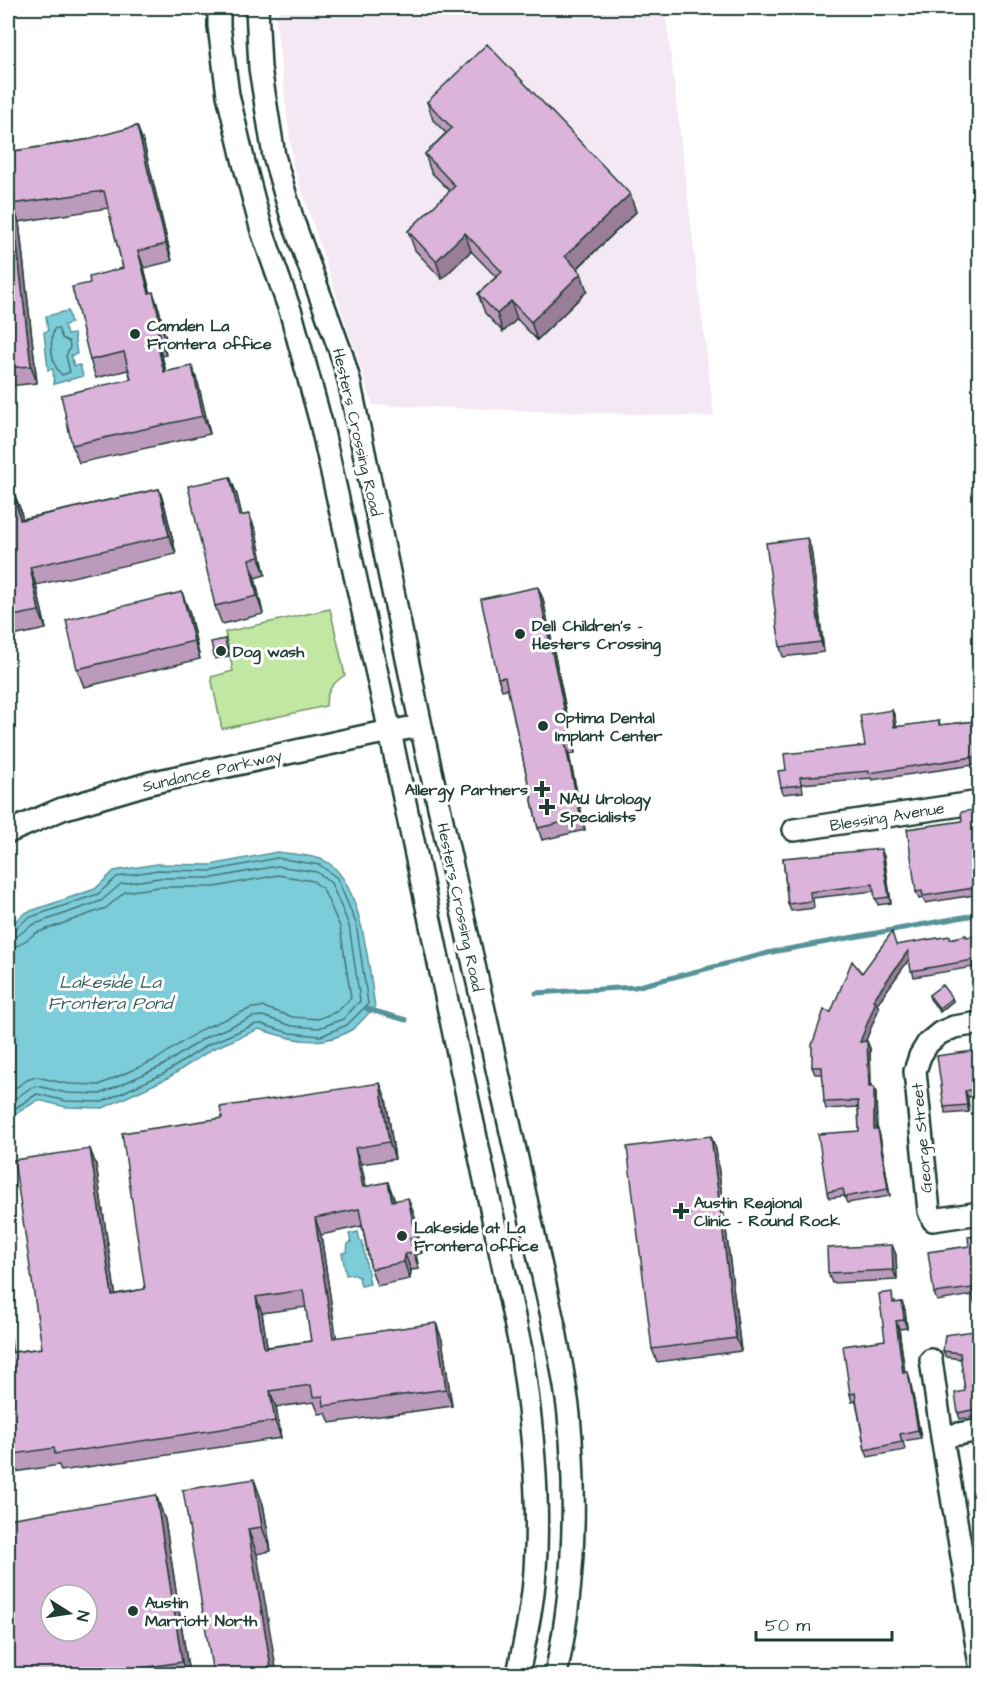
<svg xmlns="http://www.w3.org/2000/svg" width="987" height="1682" font-family="'Architects Daughter',sans-serif">
<rect width="100%" height="100%" fill="#fff"/>
<filter id="ink" filterUnits="userSpaceOnUse"><feTurbulence type="fractalNoise" baseFrequency=".0167" numOctaves="2"/><feDisplacementMap in="SourceGraphic" scale="12" xChannelSelector="R" yChannelSelector="G"/><feConvolveMatrix kernelMatrix="1 2 1 2 8 2 1 2 1" color-interpolation-filters="sRGB"/></filter>
<g filter="url(#ink)">
<path fill="#f4e8f4" d="M283,8H665L714,417L373,405L293,164L275,15Z"/>
<path fill="#c2e7a2" stroke="#70926b" stroke-width="1.5" d="M330,609L345,675C333,683 326,691 326,706L222,729L211,677L233,671L225,632Z"/>
<path fill="#7dccda" stroke="#579398" stroke-width="1.5" d="M68,311L71,323L64,325L67,335L74,334L77,354L71,355L74,366L80,365L83,376L54,384L53,369L48,370L44,332L48,331L46,316Z
M277,852C290,854 311,855 323,860C362,877 369,970 375,1007C367,1014 359,1025 351,1030C321,1049 289,1039 259,1029L212,1049L168,1078L103,1108L66,1107L38,1100L8,1119V927L25,913L95,889L114,871L157,864L211,865Z
M358,1232L360,1241H362L370,1284L361,1286L359,1277L353,1274L346,1275L342,1253L347,1252L348,1244L351,1242L349,1234Z"/>
<g fill="none" stroke-linecap="round" stroke-linejoin="round">
<path stroke="#457676" stroke-width="1.5" d="M58,328L62,338L69,342L70,347L66,356L70,372L62,375C51,365 49,344 54,329Z
M8,931L13,930L28,918L98,894L117,877L158,870L212,871L277,858L320,865L337,878L356,923L368,1004L347,1025L321,1036L290,1033L261,1024H256L209,1044L165,1073L102,1102L66,1101L37,1094L8,1113
M8,938L17,936L32,925L101,901L121,884L159,878H213L277,866L317,872L331,883L349,925L360,1001L343,1019L319,1028L292,1026L263,1016L253,1017L206,1037L162,1066L100,1094L67,1093L37,1086L30,1088L8,1104
M8,947L19,945L36,933L106,908L125,892L159,887H215L278,875L313,881L323,889L340,927L351,998L338,1011L318,1019L293,1017L263,1007L252,1008L202,1029L157,1059L99,1085L69,1084L36,1077L27,1080L8,1093"/>
<path stroke="#579398" stroke-width="5" d="M536,993L635,987L772,952L980,914
M367,1009L406,1020"/>
<g stroke="#1f3d34" stroke-width="26">
<path id="minor" d="M219,8V26L228,95L244,163L262,231L291,313L321,423L390,732L521,1350C532,1423 540,1496 535,1570C533,1605 525,1640 518,1674
M257,8L260,68L274,156L293,221L342,356L349,380L421,726L555,1330C560,1358 566,1387 569,1415C577,1501 574,1591 556,1674
M794,830L980,802
M8,832L62,809L150,783L370,735L421,726
M980,1023L954,1027L940,1033L928,1043L920,1056L915,1071L929,1211L933,1220L980,1213
M931,1360L942,1437L980,1430
M942,1437L980,1664"/>
</g>
<use href="#minor" stroke="#fff" stroke-width="21"/>
</g>
<path fill="#bc9abc" stroke="#1f3d34" stroke-width="1.5" fill-rule="evenodd" d="M427,102L630,194L636,212L577,269L587,291L537,340L517,319L503,332L485,313L478,294L496,277L471,251L442,279L415,250L408,231L450,191L431,172L425,154L446,133L433,120Z
M137,126L144,144L172,261L144,268L150,293L159,309L166,340L162,341L166,355L162,356L166,372L198,383L210,434L79,463L72,445L131,379L128,370L96,378L90,360V283L123,268L108,208L19,222L37,383L8,386V152L91,139Z
M230,477L237,495L242,516L249,514L256,532L265,575L255,578L263,614L222,624L215,606Z
M159,489L165,507L176,554L36,585L46,629L8,637V494L14,493L21,511L22,519Z
M811,548L824,652L783,657L780,647Z
M543,599L575,753L569,755L585,830L542,840L538,828L508,689L502,690L498,678Z
M189,611L200,659L84,687L77,669Z
M225,639L229,656L215,659L214,656Z
M892,710L895,717L896,727L939,721L940,725L976,721L980,712V764L872,780L871,778L802,784L803,792L783,794L781,787L786,770L865,746Z
M978,809L980,813V894L925,903L923,898L919,899L916,892L962,821Z
M884,856L891,903L878,905L874,891L813,898L814,908L791,911L788,904L783,858Z
M980,935V980L977,981L973,967L914,977L909,959L877,1004L879,1008L865,1042L870,1048L871,1087H874L876,1093L877,1129H878L880,1136L890,1196L847,1203L844,1196L829,1198L827,1192L859,1131L858,1107L826,1109L824,1102L823,1074H815L812,1067L831,1012L862,973L896,945L966,937Z
M929,995L952,998L953,1001L940,1012L930,999Z
M980,1050V1095L968,1097L969,1112L946,1114L944,1107Z
M380,1083L386,1099L395,1159L361,1164L366,1186L395,1201L414,1214L422,1253L416,1255L419,1269L411,1270L410,1279L377,1286L371,1269L362,1226L321,1235L336,1338L436,1323L442,1340L452,1406L330,1423L326,1413L319,1414L314,1402L276,1407L281,1438L61,1471L59,1465L8,1473V1319L12,1352L42,1348L90,1149L96,1165L115,1294L145,1289L222,1118ZM306,1307L311,1341L267,1347L262,1313Z
M716,1149L741,1351L657,1362L652,1349Z
M980,1236V1308H976L974,1301L973,1295L937,1301L934,1293L969,1246Z
M892,1245L896,1255L897,1280L832,1283L828,1273Z
M895,1300V1303L902,1302L905,1310L907,1328L899,1329L905,1372L910,1380L921,1438L903,1441L905,1450L868,1457L865,1450L856,1401L852,1402L850,1394L885,1340Z
M974,1331L977,1338L980,1355V1402L977,1403L979,1416L960,1419L958,1413L965,1391L961,1359L946,1357L943,1351Z
M183,1490L263,1504L271,1551L257,1554Z
M156,1495L165,1520L189,1674H10Z"/>
<path fill="#997d99" stroke="#1f3d34" stroke-width="1.5" d="M137,126L144,144L172,261L166,244Z
M630,194L636,212L571,274L565,256Z
M12,204L19,222L37,383L31,366Z
M465,233L471,251L442,279L436,261Z
M138,251L144,268L155,310L149,293Z
M581,273L587,291L537,340L531,322Z
M153,292L159,309L166,340L160,322Z
M511,301L517,319L503,332L497,314Z
M156,323L162,341L166,355L159,338Z
M156,339L162,356L170,389L164,372Z
M192,366L198,383L210,434L203,416Z
M230,477L237,495L246,534L239,516Z
M159,489L165,507L176,554L169,536Z
M14,493L21,511L26,538L20,520Z
M249,514L256,532L265,575L259,557Z
M807,538L811,548L824,652L821,642Z
M249,559L255,578L263,614L257,596Z
M30,567L36,585L46,629L39,611Z
M538,587L543,599L575,753L571,741Z
M182,592L189,611L200,659L194,641Z
M892,710L895,717L897,734L894,727Z
M565,743L569,755L585,830L581,818Z
M881,849L884,856L891,903L889,897Z
M908,951L910,958L877,1004L879,1008L863,1048L860,1042L873,1000Z
M952,998L953,1001L940,1012L939,1008Z
M867,1041L870,1048L871,1093L869,1087Z
M380,1083L386,1099L395,1159L389,1142Z
M874,1087L876,1093L877,1136L874,1129Z
M965,1091L968,1097L969,1112L967,1105Z
M878,1129L880,1136L890,1196L888,1189Z
M711,1136L716,1149L741,1351L736,1338Z
M355,1148L361,1164L369,1204L363,1187Z
M90,1149L96,1165L118,1311L112,1295Z
M388,1182L394,1198L398,1218L392,1201Z
M408,1198L414,1214L422,1253L416,1237Z
M315,1218L321,1235L339,1355L333,1338Z
M410,1238L416,1255L419,1269L413,1252Z
M892,1245L896,1255L897,1280L893,1270Z
M405,1254L411,1270L410,1279L404,1262Z
M256,1297L262,1313L270,1364L264,1348Z
M902,1302L905,1310L907,1328L904,1320Z
M8,1319L15,1369L9,1353L8,1343Z
M896,1321L899,1329L906,1381L903,1373Z
M436,1323L442,1340L452,1406L446,1389Z
M974,1331L977,1338L980,1355V1363Z
M908,1372L910,1380L921,1438L918,1430Z
M270,1391L276,1407L281,1438L275,1421Z
M974,1397L977,1403L979,1416L976,1409Z
M254,1479L263,1504L271,1551L262,1527Z
M156,1495L165,1520L189,1674H186L182,1662Z
M248,1529L257,1554L277,1674H272Z"/>
<path fill="#dbb3db" stroke="#1f3d34" stroke-width="1.5" fill-rule="evenodd" d="M487,44L630,194L565,256L581,273L531,322L511,301L497,314L478,294L502,272L465,233L436,261L408,231L455,186L425,154L452,128L427,102Z
M137,126L166,244L138,251L149,293L153,292L160,322L156,323L159,338L156,339L164,372L192,366L203,416L72,445L61,395L131,379L124,352L90,360L72,287L90,283L89,277L123,268L104,191L12,204L31,366L8,368V152L91,139V138Z
M230,477L239,516L249,514L259,557L249,559L257,596L215,606L188,486Z
M159,489L169,536L30,567L39,611L8,617V494L14,493L20,520Z
M807,538L821,642L780,647L766,543Z
M538,587L571,741L565,743L581,818L538,828L505,677L498,678L481,599Z
M182,592L194,641L77,669L66,620Z
M225,639L228,653L214,656L211,642Z
M892,710L894,727L939,721V725L976,721L975,712H980V756L869,773V771L800,777L801,785L781,787L778,771L786,770L784,754L865,746L860,715Z
M978,809L980,821V887L923,896L922,891L916,892L907,829L962,821L961,812Z
M881,849L889,897L875,899L873,884L810,892L811,901L788,904L783,858Z
M892,932L896,945L950,936V939L966,935V937L980,935V973L975,974L972,960L911,971L908,951L873,1000L876,1001L860,1042L867,1041L869,1087H874V1129H878L888,1189L845,1197L843,1189L827,1192L818,1134L859,1131L858,1101L824,1102L822,1067H812V1045L824,1010L831,1012L852,961L862,973Z
M942,985L952,998L939,1008L929,995Z
M980,1050V1088L965,1091L967,1105L944,1107L937,1056Z
M380,1083L389,1142L355,1148L363,1187L388,1182L392,1201L408,1198L416,1237L410,1238L413,1252L405,1254L404,1262L371,1269L359,1209L315,1218L333,1338L436,1323L446,1389L324,1406L323,1396L313,1397L311,1385L270,1391L275,1421L55,1454L54,1448L8,1455V1343L9,1353L42,1348L14,1160L90,1149L112,1295L145,1289L122,1133L222,1118L220,1107ZM303,1290L311,1341L264,1348L256,1297Z
M711,1136L736,1338L652,1349L627,1147Z
M980,1236V1300L974,1301L972,1288L934,1293L928,1252L969,1246L968,1237Z
M892,1245L893,1270L828,1273L827,1248Z
M892,1292L893,1303L902,1302L904,1320L896,1321L903,1373L908,1372L918,1430L900,1434L902,1442L865,1450L855,1393L850,1394L843,1346L885,1340L879,1294Z
M974,1331L980,1363V1396L974,1397L976,1409L958,1413L955,1393L965,1391L960,1353L943,1351L945,1335Z
M254,1479L262,1527L248,1529L272,1674H213L183,1490Z
M156,1495L182,1662L122,1671V1674H10L8,1661V1519ZM51,1595H87V1631H51Z
M715,1668V1674H633V1673Z"/>
</g>
<g fill="#1f3d34" stroke="#fff" stroke-width="2">
<circle cx="135" cy="334" r="6"/>
<circle cx="520" cy="634" r="6"/>
<circle cx="221" cy="651" r="6"/>
<circle cx="543" cy="726" r="6"/>
<path d="M539 780h6v6h6v6h-6v6h-6v-6h-6v-6h6z"/>
<path d="M544 798h6v6h6v6h-6v6h-6v-6h-6v-6h6z"/>
<path d="M678 1202h6v6h6v6h-6v6h-6v-6h-6v-6h6z"/>
<circle cx="402" cy="1236" r="6"/>
<circle cx="133" cy="1611" r="6"/>
</g>
<g text-anchor="middle" stroke-width="6" stroke-linejoin="round" paint-order="stroke">
<g font-size="16" font-weight="bold" fill="#1f3d34" stroke="#fff" text-anchor="start">
<text x="147" y="331">Camden La<tspan x="147" dy="18">Frontera office</tspan></text>
<text x="532" y="631">Dell Children's -<tspan x="532" dy="18">Hesters Crossing</tspan></text>
<text x="233" y="657">Dog wash</text>
<text x="555" y="723">Optima Dental<tspan x="555" dy="18">Implant Center</tspan></text>
<text x="528" y="795" text-anchor="end">Allergy Partners</text>
<text x="560" y="804">NAU Urology<tspan x="560" dy="18">Specialists</tspan></text>
<text x="694" y="1208">Austin Regional<tspan x="694" dy="18">Clinic - Round Rock</tspan></text>
<text x="414" y="1233">Lakeside at La<tspan x="414" dy="18">Frontera office</tspan></text>
<text x="145" y="1608">Austin<tspan x="145" dy="18">Marriott North</tspan></text>
</g>
<g font-size="16" fill="#1f3d34" stroke="#fff">
<text transform="translate(358 432) rotate(77)" y="6">Hesters Crossing Road</text>
<text transform="translate(212 770) rotate(-13)" y="6">Sundance Parkway</text>
<text transform="translate(887 816) rotate(-9)" y="6">Blessing Avenue</text>
<text transform="translate(461 907) rotate(78)" y="6">Hesters Crossing Road</text>
<text transform="translate(921 1138) rotate(-95)" y="6">George Street</text>
</g>
<g font-size="18" font-style="italic" fill="#36615e" stroke="#fff">
<text x="110" y="988">Lakeside La<tspan x="110" dy="21">Frontera Pond</tspan></text>
</g>
</g>
<rect width="987" height="1682" fill="none" stroke="#fff" stroke-width="30"/>
<rect x="15" y="15" width="957" height="1652" fill="none" stroke="#1f3d34" stroke-width="2" filter="url(#ink)"/>
<g transform="translate(69 1613) rotate(102)"><circle r="28" fill="#ffffff" stroke="#a5b1ae" stroke-width="1.5"/>
<path d="M0-4.5L10 22L0 15L-10 22Z" fill="#1f3d34"/>
<text y="-9" font-size="16" font-weight="bold" text-anchor="middle" fill="#1f3d34">N</text>
</g>
<path d="M756 1631v9h136v-9" fill="none" stroke="#1f3d34" stroke-width="3"/>
<text x="765" y="1631" font-size="18" fill="#1f3d34" stroke="#ffffff" stroke-width="4.5" paint-order="stroke">50 m</text>
</svg>
